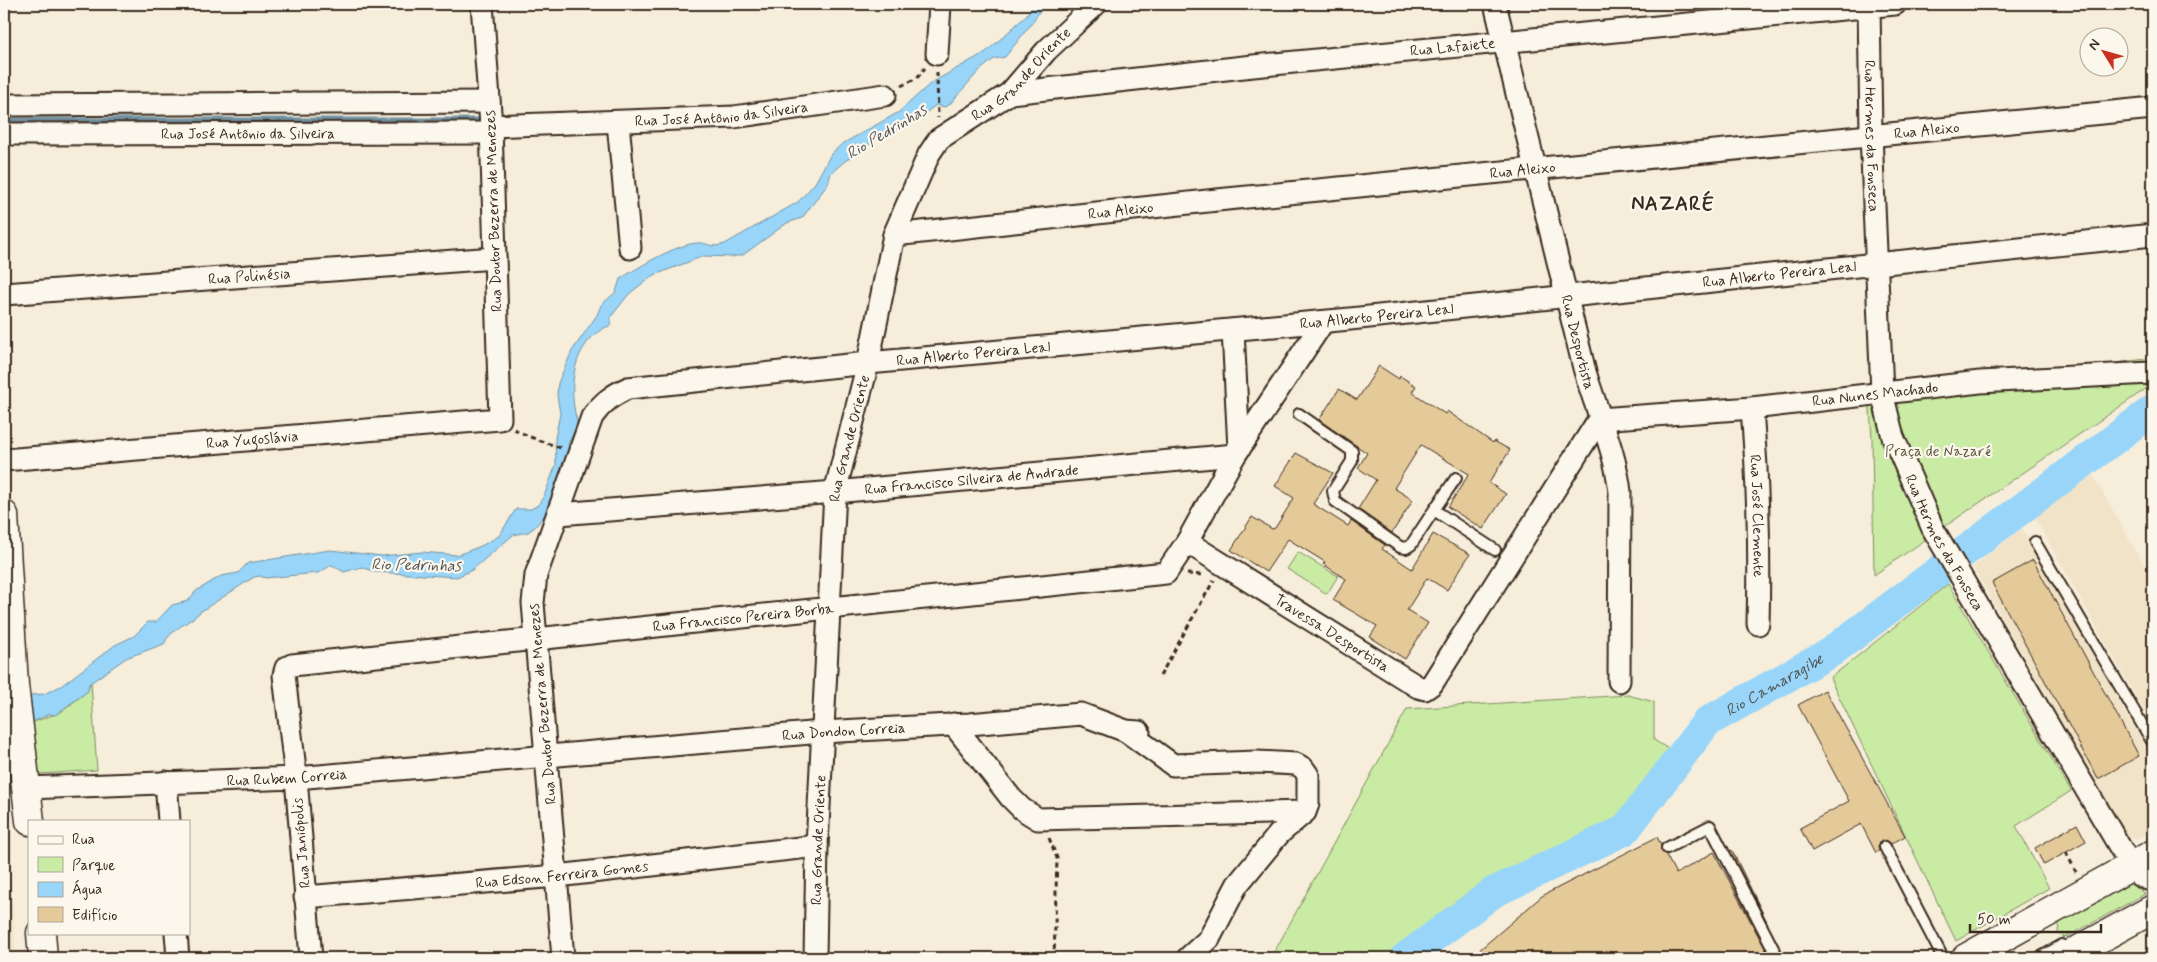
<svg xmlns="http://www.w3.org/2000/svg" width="2157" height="962" font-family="Mynerve,sans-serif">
<rect width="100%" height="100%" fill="#f6eedb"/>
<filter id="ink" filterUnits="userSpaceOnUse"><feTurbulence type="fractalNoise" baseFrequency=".02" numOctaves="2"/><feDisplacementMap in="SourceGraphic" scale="10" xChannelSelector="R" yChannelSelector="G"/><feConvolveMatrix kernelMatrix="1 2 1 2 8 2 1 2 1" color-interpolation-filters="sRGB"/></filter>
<g filter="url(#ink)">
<path fill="#f1e3c7" d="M2092,474L2153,581V727L2035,518Z
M2022,528L2153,760V830L2136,839L2125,836L1973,567Z
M4,787L16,958H4Z"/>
<path fill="#c9eba4" stroke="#828a61" d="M2153,358V384L1874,575L1872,438L1869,396Z
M1298,552L1338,576L1327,594L1287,569Z
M1948,584L2071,791L2016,826L2049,888L1956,941L1830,678Z
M91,682L97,770L28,775L31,723L61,712L85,693Z
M1628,695L1654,702V740L1681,757L1625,830L1494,892L1405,958H1271L1407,709Z
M2133,882L2145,894L2065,938L2058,933L2059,923Z"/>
<path fill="#98d5f9" stroke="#7391a1" d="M1034,4H1044L1032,23L1005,57L994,59L979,71L949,105L944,107L936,105L923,115L880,137L845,161L831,173L828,184L802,218L787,223L743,255L731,257L704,256L652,276L629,294L610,318L611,325C571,341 567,389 578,425L569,442L565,466L548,511L535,527L528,532L513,535L472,570L457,577L375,572L362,567L344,572L332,565L318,573L265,578L260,576L254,577L200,612C189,624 171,628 164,644L126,658L89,684L88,691L55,715L49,714L31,723H4V697L44,694L61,686L115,645L134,636L148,622H156L172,605L188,601L196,591L221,576L238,573L248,563L330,550L382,556L422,552L457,555L481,546L499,536L516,509H531L538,505L544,496L556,465L555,438L560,414L557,395L558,383L572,351L597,315L601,305L616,292L620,279C637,268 678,243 698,243C708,242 709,249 725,244L798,202L815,183L831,154L842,144L899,112L931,83L986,52L1025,17Z"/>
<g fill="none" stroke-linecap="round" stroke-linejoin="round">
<path stroke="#7391a1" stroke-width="5" d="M4,120H481"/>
<path stroke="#98d5f9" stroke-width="31" id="s1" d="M1405,958L1494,892L1625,830L1707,722L1831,652L2153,410"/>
</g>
<path fill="#e4c999" stroke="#3b2a1e" d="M1379,366L1399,379L1400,376L1416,386L1412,392L1445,414L1447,411L1493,443L1494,441L1510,450L1489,483L1506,494L1483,529L1448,507L1469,474L1421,445L1394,488L1413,500L1392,533L1358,509L1376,480L1358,468L1367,453L1319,420L1339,389L1357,400Z
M1296,453L1333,473L1313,504L1348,526L1351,521L1385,545L1382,549L1412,569L1433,534L1470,554L1447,590L1427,578L1407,610L1428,623L1405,659L1370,637L1377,626L1333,600L1346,579L1323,564L1325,562L1288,539L1266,572L1231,550L1252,517L1272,529L1275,528L1294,498L1275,486Z
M2033,560L2139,756L2098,779L1992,583Z
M1825,690L1905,836L1891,844L1886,840L1881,841L1878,846L1879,851L1876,853L1861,824L1812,851L1800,828L1849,801L1798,705Z
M2077,824L2086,841L2044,865L2035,848Z
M1657,837L1661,845V851L1666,855L1676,874L1714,852L1770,958H1470L1542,896Z
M1732,850L1768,924L1730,851Z"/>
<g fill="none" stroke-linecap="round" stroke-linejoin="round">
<g stroke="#3b2a1e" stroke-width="14">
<path id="lane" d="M1299,414L1352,451V461L1333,491L1335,501L1400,547L1406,548L1411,545L1434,510L1495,550
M1434,510L1456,478
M2035,542L2153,743
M1885,847L1943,958
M1667,848L1710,826L1778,958
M2039,958L2062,945"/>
</g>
<g stroke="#3b2a1e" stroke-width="25">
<g id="street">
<path id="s2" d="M1495,4L1584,368C1596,411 1615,448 1620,492L1619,681"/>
<path id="s3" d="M1869,4L1871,134L1882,393L1893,437L1933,529L2131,866L2140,876L2153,881"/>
<path d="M937,54L940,4"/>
<path id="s4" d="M1010,93L1253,66L1895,4"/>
<path d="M4,105L489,102"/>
<path d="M618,123L630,248"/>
<path id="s5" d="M491,126L734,117L885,95"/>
<path id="s6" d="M4,134L491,133"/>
<path id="s7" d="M894,235L1217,200L2153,108"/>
<path id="s8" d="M4,294L495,258"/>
<path id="s9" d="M1323,322L1235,455L1187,542L1418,687L1425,689L1432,684L1599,419L1752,408L1980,382L2151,373"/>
<path d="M1233,330L1239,449"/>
<path id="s10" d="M1752,408C1758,480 1760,551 1758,624"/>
<path id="s11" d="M4,460L500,419L491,126L482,4"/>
<path id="s12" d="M559,514L835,492L1235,455"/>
<path d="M953,724L1011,798L1022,809L1038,819L1305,812"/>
<path d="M1126,731L1173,765L1257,762L1296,764L1303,768L1308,775V804L1305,812L1279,834L1237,885L1209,939L1188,958"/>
<path d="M166,782L169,821"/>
<path id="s13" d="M27,788L296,778L822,732L969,724L1081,714L1126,731L1139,732"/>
<path id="s14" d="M305,897L557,876L817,846"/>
<path d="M176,933L178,958"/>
<path id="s15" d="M311,958L296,778L284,675L286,668L292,665C583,632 875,605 1166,573L1187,542"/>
<path id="s16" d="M563,958L533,603L536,575L592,417C602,403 612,395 628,388L868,363L1350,319L2153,235"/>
<path id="s17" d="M815,958L817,846L835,492L868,363L894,235L929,154L939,139L1010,93L1046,51L1096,4"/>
</g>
</g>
<g stroke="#3b2a1e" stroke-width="31">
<path id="secondary" d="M4,515L14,685L30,821
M41,933L43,958"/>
</g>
<g stroke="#3b2a1e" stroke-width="31">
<path id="primary" d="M1966,958L2153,854
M2064,958L2153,909"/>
</g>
<path stroke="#3b2a1e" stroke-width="3" stroke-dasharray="5 4" stroke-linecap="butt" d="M937,72L938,118
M901,86L917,78L925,68
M514,429L530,437L561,448
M1187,574L1203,575
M1160,676L1214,580
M1049,838L1057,858L1054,958
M2066,852L2076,872"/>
<use href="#lane" stroke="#fbf7ec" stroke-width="10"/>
<use href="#street" stroke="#fbf7ec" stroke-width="21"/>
<use href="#secondary" stroke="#fbf7ec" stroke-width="28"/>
<use href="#primary" stroke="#fbf7ec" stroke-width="28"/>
</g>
</g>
<g text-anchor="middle" stroke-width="4.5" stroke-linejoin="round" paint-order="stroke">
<g font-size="15" fill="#3b2a1e" stroke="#fbf7ec">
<text dy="5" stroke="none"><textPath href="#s4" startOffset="445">Rua Lafaiete</textPath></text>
<text dy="5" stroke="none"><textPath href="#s17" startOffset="942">Rua Grande Oriente</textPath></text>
<text dy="5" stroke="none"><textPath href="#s5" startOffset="231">Rua José Antônio da Silveira</textPath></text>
<text dy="5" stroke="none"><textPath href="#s7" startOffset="1038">Rua Aleixo</textPath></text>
<text dy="5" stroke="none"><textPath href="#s6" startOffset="244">Rua José Antônio da Silveira</textPath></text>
<text dy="5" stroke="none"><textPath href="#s3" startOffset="132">Rua Hermes da Fonseca</textPath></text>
<text dy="5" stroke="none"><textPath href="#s7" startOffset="632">Rua Aleixo</textPath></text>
<text transform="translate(493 211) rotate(-92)" y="5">Rua Doutor Bezerra de Menezes</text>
<text dy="5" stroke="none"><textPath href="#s7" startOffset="228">Rua Aleixo</textPath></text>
<text dy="5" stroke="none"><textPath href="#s16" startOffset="1756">Rua Alberto Pereira Leal</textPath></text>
<text dy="5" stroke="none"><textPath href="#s8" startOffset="246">Rua Polinésia</textPath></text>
<text dy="5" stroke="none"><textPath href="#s16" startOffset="1351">Rua Alberto Pereira Leal</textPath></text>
<text dy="5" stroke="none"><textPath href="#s2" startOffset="348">Rua Desportista</textPath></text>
<text dy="5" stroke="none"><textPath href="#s16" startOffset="946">Rua Alberto Pereira Leal</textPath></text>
<text dy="5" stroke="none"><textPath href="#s9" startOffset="1138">Rua Nunes Machado</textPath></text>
<text dy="5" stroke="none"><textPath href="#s17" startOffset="522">Rua Grande Oriente</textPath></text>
<text dy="5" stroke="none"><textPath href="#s11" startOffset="249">Rua Yugoslávia</textPath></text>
<text dy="5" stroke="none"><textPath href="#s12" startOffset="414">Rua Francisco Silveira de Andrade</textPath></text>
<text dy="5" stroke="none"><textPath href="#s10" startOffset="108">Rua José Clemente</textPath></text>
<text dy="5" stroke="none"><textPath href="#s3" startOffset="552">Rua Hermes da Fonseca</textPath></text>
<text dy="5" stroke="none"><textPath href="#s15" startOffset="752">Rua Francisco Pereira Borba</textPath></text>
<text dy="5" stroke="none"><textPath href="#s9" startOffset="430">Travessa Desportista</textPath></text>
<text transform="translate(542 704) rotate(-95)" y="5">Rua Doutor Bezerra de Menezes</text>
<text dy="5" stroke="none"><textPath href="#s13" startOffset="819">Rua Dondon Correia</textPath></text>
<text dy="5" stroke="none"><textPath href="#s13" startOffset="260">Rua Rubem Correia</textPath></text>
<text dy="5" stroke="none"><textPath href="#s17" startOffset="118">Rua Grande Oriente</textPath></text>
<text transform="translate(301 843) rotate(-95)" y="5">Rua Janiópolis</text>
<text dy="5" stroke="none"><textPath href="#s14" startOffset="258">Rua Edson Ferreira Gomes</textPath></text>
</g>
<g font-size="15" fill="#5e5a40" stroke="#fbf7ec">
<text x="1938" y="456">Praça de Nazaré</text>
</g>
<g font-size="16" font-style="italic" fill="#525555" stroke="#fbf7ec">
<text transform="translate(886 131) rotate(-31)" y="6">Rio Pedrinhas</text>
<text transform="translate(416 564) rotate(1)" y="6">Rio Pedrinhas</text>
<text dy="6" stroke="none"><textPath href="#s1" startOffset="468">Rio Camaragibe</textPath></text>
</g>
<g font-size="20" font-weight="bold" letter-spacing="1" fill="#3b2a1e" stroke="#fbf7ec">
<text x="1673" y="210">NAZARÉ</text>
</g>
</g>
<rect width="2157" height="962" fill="none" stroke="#fbf7ec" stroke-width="20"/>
<rect x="10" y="10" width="2137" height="942" fill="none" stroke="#3b2a1e" stroke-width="2" filter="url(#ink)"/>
<rect x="28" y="820" width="162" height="115" fill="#fbf7ec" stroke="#aea59a"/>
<rect x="38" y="836" width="25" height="8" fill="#fbf7ec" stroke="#aea59a"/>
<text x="72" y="844" font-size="15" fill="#3b2a1e">Rua</text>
<rect x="38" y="857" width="25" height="15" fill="#c9eba4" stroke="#aea59a"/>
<text x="72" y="870" font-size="15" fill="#3b2a1e">Parque</text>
<rect x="38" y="882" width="25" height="15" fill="#98d5f9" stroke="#aea59a"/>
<text x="72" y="894" font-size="15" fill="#3b2a1e">Água</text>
<rect x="38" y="907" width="25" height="15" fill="#e4c999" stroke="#aea59a"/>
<text x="72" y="920" font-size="15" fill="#3b2a1e">Edifício</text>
<g transform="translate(2104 52) rotate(307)"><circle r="24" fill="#fbf7ec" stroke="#aea59a"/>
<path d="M0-4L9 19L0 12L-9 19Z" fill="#c8321e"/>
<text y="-8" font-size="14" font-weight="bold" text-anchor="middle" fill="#3b2a1e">N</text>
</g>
<path d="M1970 924v8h131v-8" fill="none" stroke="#3b2a1e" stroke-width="2.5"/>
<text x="1977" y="924" font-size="15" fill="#3b2a1e" stroke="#fbf7ec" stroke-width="4" paint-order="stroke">50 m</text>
</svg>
